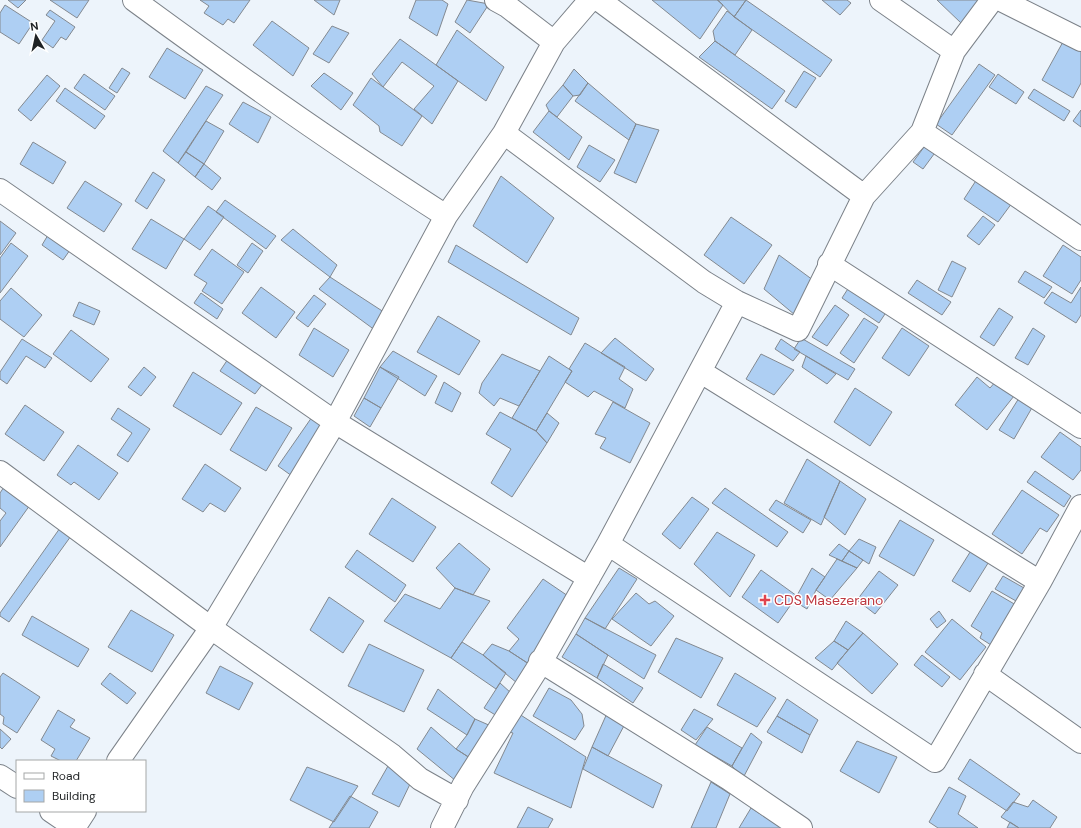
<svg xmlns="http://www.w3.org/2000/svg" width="1081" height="828" font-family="'DM Sans',sans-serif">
<rect width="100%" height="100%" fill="#edf4fb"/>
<path fill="#aecff3" stroke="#838990" d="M8,0H26L18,8Z
M50,0H89L77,18Z
M200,0H250L234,23L228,19L223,25L204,13L209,6Z
M314,0H340L334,15Z
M416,0H442L448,4L437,36L409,18Z
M467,0L489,4L470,33L455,22Z
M652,0H717L723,5L700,39Z
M718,0H746L734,17Z
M746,0L832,60L820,77L734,17Z
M822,0H847L851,3L840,15Z
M937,0H984L961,23Z
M5,5L33,23L19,44L0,32V13Z
M50,10L75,27L66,40L61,37L53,48L42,40L55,21L46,15Z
M727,11L752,30L735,55L715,41L713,31Z
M272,21L309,48L293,76L253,45Z
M332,26L349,33L329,63L313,54Z
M457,30L504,67L486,101L436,65Z
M400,39L458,81L432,124L414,109L434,86L402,62L383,87L372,74Z
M1064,40L1081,49V83L1073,98L1042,80Z
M715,41L785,91L772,109L699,57Z
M167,48L203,70L185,99L149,77Z
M979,64L995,75L952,135L936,124Z
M122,68L130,73L117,93L109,88Z
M574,69L588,83L580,95L573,96L563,85Z
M804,71L816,78L796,108L785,101Z
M324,73L353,93L341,110L311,86Z
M84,74L115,96L105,110L74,88Z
M998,74L1024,92L1016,104L989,87Z
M47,75L60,86L31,121L18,110Z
M371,78L422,116L402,146L380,132L379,126L353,105Z
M588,83L636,124L629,140L575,101Z
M563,85L573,96L557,117L549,111L546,105Z
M206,86L223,95L178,163L163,151Z
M65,88L105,116L95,129L56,101Z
M1034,89L1070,111L1064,121L1028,98Z
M243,102L271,117L258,143L229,124Z
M1081,110V127L1073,121Z
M549,111L582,137L569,160L533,132Z
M206,121L224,131L204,164L186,152Z
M636,124L659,130L636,183L614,173Z
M33,142L66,162L53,184L20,164Z
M927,143L937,150L923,169L913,162Z
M589,145L615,160L600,182L577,167Z
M186,152L204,164L195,177L178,163Z
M204,164L221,178L212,190L195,177Z
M153,172L165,180L147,209L135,201Z
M501,176L554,218L527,263L473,226Z
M977,179L1012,203L998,222L964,199Z
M85,181L122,204L104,232L67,208Z
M225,200L276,236L266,249L216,212Z
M208,206L224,217L200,250L184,239Z
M983,216L995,225L979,245L967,236Z
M731,217L772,245L744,284L704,255Z
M151,219L184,239L166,269L132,249Z
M0,221L16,233L0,255Z
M293,229L337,265L330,277L281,240Z
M48,235L70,250L63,260L42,245Z
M11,243L28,256L0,293V258Z
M252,243L263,251L248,273L237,265Z
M456,245L579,318L571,335L448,262Z
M1063,245L1081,257V280L1072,294L1043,276Z
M212,249L244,272L222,304L202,291L207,283L194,275Z
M779,255L817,283L795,315L764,289Z
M952,261L966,268L952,297L938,290Z
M1025,271L1052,287L1044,298L1018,282Z
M330,277L393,318L383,336L319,289Z
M917,280L951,302L942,315L908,293Z
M851,284L889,308L879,323L842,298Z
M261,287L295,312L276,338L242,313Z
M1081,287V315L1076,323L1044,303L1052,292L1071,303Z
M11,288L42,315L24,337L0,319V301Z
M201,293L223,309L217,319L194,303Z
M314,295L326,304L308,327L296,318Z
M79,302L100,311L94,325L73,316Z
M835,305L849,315L827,346L812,337Z
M999,308L1013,317L994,346L980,337Z
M438,316L480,341L459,375L417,352Z
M864,318L878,327L854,363L840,353Z
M314,328L349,350L333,377L299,355Z
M902,328L929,346L909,376L882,358Z
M1033,328L1045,336L1028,365L1015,358Z
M71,330L109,359L91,382L53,354Z
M615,338L654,369L646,381L601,353Z
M801,338L855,369L848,380L794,349Z
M22,339L52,358L45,368L26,356L7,384L0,379V372Z
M781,339L800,352L793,361L775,349Z
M585,343L625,367L619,379L633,389L625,408L594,391L588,397L565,382L572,371L569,369Z
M393,351L437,376L425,396L380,367Z
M502,354L540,371L519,406L500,398L494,406L479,393L482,383Z
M761,354L794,370L774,395L746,379Z
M549,356L572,371L536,431L512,418Z
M806,356L836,374L827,384L802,367Z
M228,359L264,382L255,394L220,371Z
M144,367L156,377L141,396L128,387Z
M380,367L399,377L381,408L364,398Z
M193,372L242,403L221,435L173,406Z
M977,377L990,388L996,381L1014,396L987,430L955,405Z
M444,382L461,393L452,412L435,403Z
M855,388L892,412L870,446L834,422Z
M364,398L381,408L370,427L354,416Z
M1019,398L1033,406L1014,439L999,430Z
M613,402L650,423L630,463L600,448L606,438L595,434Z
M25,405L64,432L44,461L5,434Z
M256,407L292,428L266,471L230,450Z
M118,408L150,429L128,462L117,455L132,433L111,419Z
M500,412L536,431L547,443L512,497L491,483L511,449L486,434Z
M547,413L559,423L547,443L536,431Z
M312,417L327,427L292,476L278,466Z
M1060,432L1081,447V470L1073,480L1041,457Z
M78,445L118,473L99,500L74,482L71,485L57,475Z
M807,459L840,481L821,525L784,503Z
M205,464L241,488L225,512L210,503L203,512L182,499Z
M1035,471L1071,496L1064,507L1027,482Z
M840,481L866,499L845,535L824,517Z
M4,487L30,505L0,547V521L6,513L0,508V493Z
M725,488L788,532L777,547L712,503Z
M1022,490L1059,515L1047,532L1040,528L1022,554L992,534Z
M692,497L709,509L680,549L662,534Z
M392,498L436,527L413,562L369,534Z
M776,500L811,520L803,533L769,510Z
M900,520L934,540L914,576L879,556Z
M60,528L71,536L9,622L0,616V613Z
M717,532L755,555L730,597L694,564Z
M859,539L876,547L869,564L849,551Z
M459,543L490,569L473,595L455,588L436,568Z
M839,544L849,551L842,561L829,555Z
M972,549L990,560L970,592L952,581Z
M357,550L406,585L395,602L345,567Z
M849,551L863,560L857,568L842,561Z
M837,559L857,568L830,600L816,590Z
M619,568L637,579L605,629L585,618Z
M812,568L825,577L816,590L807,609L794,601Z
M761,570L797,596L778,623L742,597Z
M879,571L898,585L875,614L857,600Z
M1003,576L1024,588L1016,601L995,589Z
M543,579L571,598L529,664L509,651L519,639L507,628Z
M455,588L490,601L451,658L384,621L405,594L440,609Z
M992,591L1016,605L991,645L980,638L982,633L971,626Z
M636,593L649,604L655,601L674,616L651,646L612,619Z
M329,597L364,621L343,653L310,630Z
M131,610L174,635L152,672L108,647Z
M939,611L946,621L937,628L930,619Z
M32,616L89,649L78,667L22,635Z
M585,618L656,655L644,679L576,634Z
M952,619L986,647L960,680L925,652Z
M846,621L863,633L848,650L834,641Z
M863,633L898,664L872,694L837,663Z
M576,634L608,655L597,678L562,657Z
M676,638L723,658L701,698L658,672Z
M834,641L848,650L832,670L815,658Z
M462,642L483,655L506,673L496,689L451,658Z
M369,644L424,670L404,712L348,686Z
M492,644L509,651L529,664L517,683L483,655Z
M922,655L950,677L942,687L914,665Z
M603,664L643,688L633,703L597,678Z
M220,666L253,683L239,710L206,693Z
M3,673L40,697L17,733L3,724L4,717L0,714V677Z
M110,673L136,693L127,704L101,684Z
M735,673L776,698L757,727L717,705Z
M500,683L511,693L497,716L484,708Z
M549,688L571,700L582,714L584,726L575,740L533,716Z
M438,689L475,719L467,735L427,709Z
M787,699L818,720L810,735L777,716Z
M694,709L713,719L696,740L681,730Z
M58,710L75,720L70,727L90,738L76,761H61L51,756L55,749L41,740Z
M608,711L626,722L608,756L592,747Z
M516,712L586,757L571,808L494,773L513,733L505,731Z
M777,716L810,735L802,753L767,732Z
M475,719L491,726L470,758L456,749L467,735Z
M431,727L456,749L470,758L456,781L417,749Z
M707,727L742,748L732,766L695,745Z
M0,729L11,739L2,749L0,747Z
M751,733L762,742L743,778L732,766Z
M857,741L897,757L879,793L840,771Z
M592,747L662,785L653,808L583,769Z
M970,759L1020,794L1007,811L958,779Z
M388,766L411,782L399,807L372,794Z
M307,767L358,786L334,822L290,800Z
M711,782L730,794L716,828H691Z
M949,787L966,796L958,814L978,828H938L929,822Z
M350,796L378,812L369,828H329Z
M1033,800L1057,817L1050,828H1019L1001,817L1013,802L1028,807Z
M528,807L553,819L548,828H517Z
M751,808L782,828H739Z
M1010,822L1019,828H1007Z"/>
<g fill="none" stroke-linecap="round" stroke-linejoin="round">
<g stroke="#7c8289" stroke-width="24">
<path id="minor" d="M134,0C236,75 340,148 446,216
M496,0L507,6L554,42
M599,0L864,196
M881,0L954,51
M1001,0L1081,40
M922,132L1081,239
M504,133L704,282L737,302L798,330L864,196L922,132L954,51L992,0
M0,190L335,422L589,578
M829,264L1081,427
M701,372L1040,582
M0,472L211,628L392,755L420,779L457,800
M608,544L935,761L1040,582L1081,506
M540,661L729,779L801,828
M985,674L1081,742
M118,761L211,628L335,422L446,216L504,133L554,42L590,0
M0,776L17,787
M51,811L76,828
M74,828L85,811
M442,828L463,786L537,669L608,544L737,302"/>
</g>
<use href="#minor" stroke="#fff" stroke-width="22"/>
</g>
<path fill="#e0444e" stroke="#fff" stroke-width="1.5" d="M763 594h4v4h4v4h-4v4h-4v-4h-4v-4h4z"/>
<g text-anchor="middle" stroke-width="3" stroke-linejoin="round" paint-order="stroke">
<g font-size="14" fill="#be3a42" stroke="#fff" text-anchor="start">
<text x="774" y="605">CDS Masezerano</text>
</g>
</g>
<rect x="16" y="760" width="130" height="52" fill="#ffffff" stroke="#a5a7a7"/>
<rect x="24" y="773" width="20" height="6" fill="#ffffff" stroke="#a5a7a7"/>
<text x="52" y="780" font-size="12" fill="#1f2224">Road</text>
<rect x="24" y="790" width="20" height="12" fill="#aecff3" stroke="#a5a7a7"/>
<text x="52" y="800" font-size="12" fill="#1f2224">Building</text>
<g transform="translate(36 36) rotate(351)" stroke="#ffffff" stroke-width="3" paint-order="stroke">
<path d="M0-3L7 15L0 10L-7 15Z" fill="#1f2224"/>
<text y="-6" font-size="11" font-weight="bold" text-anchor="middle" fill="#1f2224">N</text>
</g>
</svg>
